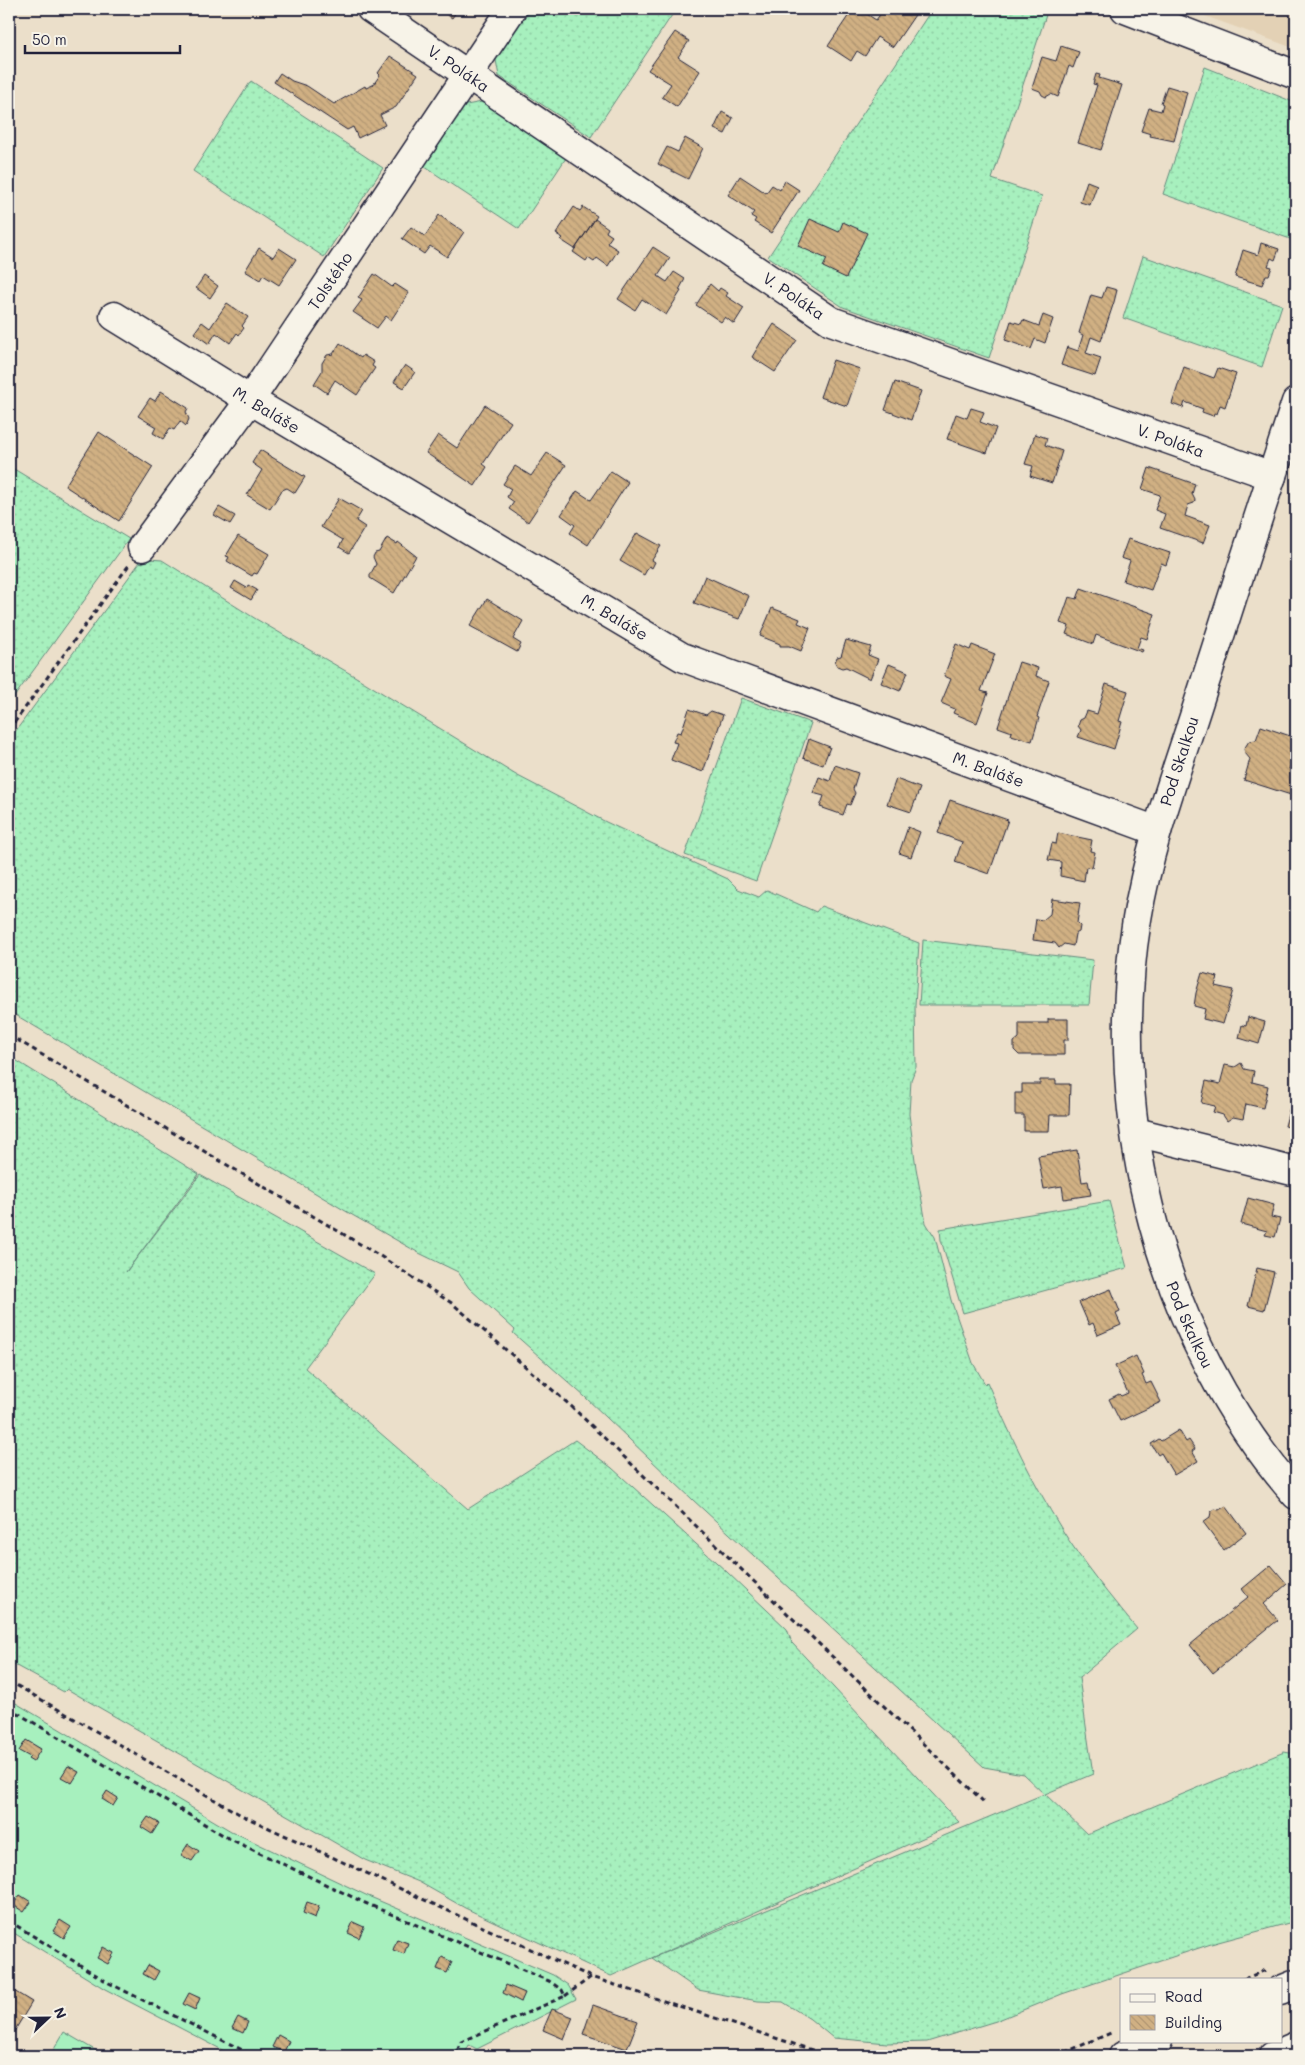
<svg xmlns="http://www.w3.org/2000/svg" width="1305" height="2065" font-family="Mali,sans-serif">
<defs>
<pattern id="grass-dots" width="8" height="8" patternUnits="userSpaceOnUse" patternTransform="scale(1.25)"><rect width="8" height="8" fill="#a7f0be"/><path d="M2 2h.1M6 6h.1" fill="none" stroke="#8fcea4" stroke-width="1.8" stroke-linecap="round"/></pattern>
<pattern id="building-back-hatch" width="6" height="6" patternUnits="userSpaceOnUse" patternTransform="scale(1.25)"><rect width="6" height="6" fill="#d0b083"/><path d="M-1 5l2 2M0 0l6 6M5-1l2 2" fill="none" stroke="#b29772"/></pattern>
</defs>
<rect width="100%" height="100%" fill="#ebdfca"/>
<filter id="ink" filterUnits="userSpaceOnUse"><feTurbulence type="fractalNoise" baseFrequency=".02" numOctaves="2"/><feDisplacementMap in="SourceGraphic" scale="10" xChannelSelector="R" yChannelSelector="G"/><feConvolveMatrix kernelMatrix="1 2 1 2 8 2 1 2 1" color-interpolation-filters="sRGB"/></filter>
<g filter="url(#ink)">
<path fill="#e3d1b5" d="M1186,9H1296V49Z"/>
<path fill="url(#grass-dots)" stroke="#64897c" d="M525,9H676L591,137L499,76L495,55Z
M932,9H1048L992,179L1042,196L989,358L843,307L768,257Z
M1205,67L1296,103V241L1163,194Z
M251,81L383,168L324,257L193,171Z
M482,102L566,158L519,229L422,165L461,106Z
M1143,256L1282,305L1262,367L1123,318Z
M9,466L129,539L9,704Z
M149,559L162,560L256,619L356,677L516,775L606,822L728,879L738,889L759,897L767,890L816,912L821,906L919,943L915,1005L916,1067L911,1080L909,1114L916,1168L926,1223L935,1237L951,1300L973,1363L985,1384L987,1382C1009,1432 1032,1481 1061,1528C1082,1562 1111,1598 1137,1629L1079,1678L1093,1774L1045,1794L1087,1834L1284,1752L1296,1754V1921L1211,1944L1062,1994L996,2021L927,2042L887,2043L833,2038L810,2019L783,2002L758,2001L698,1990L652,1958L1044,1794L1023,1774L984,1767L693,1500L585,1397L513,1333L515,1330L469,1288L458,1272L419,1253L354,1216L9,1011V740L140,562Z
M741,698L811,723L756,881L685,855Z
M923,940L1093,960L1089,1005H919Z
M9,1056L199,1174L126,1272L200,1175L375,1274L305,1368L468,1509L575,1440L612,1468L727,1572L787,1629L792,1643L959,1822L611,1976L465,1908L419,1882L365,1860L67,1689L64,1692L9,1662Z
M1109,1201L1127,1268L963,1313L941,1240L940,1229Z"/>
<path fill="#a7f0be" stroke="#64897c" d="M9,1699L231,1831L368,1896L553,1975L568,1985L576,1999L477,2049L469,2045L464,2056H234L105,1989L9,1930Z
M64,2032L105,2056H50Z"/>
<path fill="url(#building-back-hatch)" stroke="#22223b" d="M438,9H458L452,18Z
M853,9H859L876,20L884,9H919L893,47L877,37L865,56L857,51L851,61L828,46Z
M675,32L689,41L678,57L700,71L677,107L662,97L671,84L648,70Z
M1061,46L1079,52L1073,68L1069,66L1058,97L1051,94L1046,97L1042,95L1040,91L1032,88L1042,57L1056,61Z
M390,56L418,74L396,107L380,115L385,125L358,138L353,127L347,130L274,82L280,73L292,81L307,86L334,104L365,86L366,88L373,85L380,75L378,73Z
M1096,74L1100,75L1099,78L1122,85L1101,150L1078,143L1097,85L1093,84Z
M1167,86L1187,92L1174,141L1150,136L1151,134L1141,131L1149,108L1161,111L1163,104L1161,103Z
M722,112L733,118L725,134L714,129Z
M685,138L703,148L688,179L658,164L667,147L678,152Z
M740,176L766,193L772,185L780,190L785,181L799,190L771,233L754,222L756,219L751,216L754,212L728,195Z
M1087,181L1097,185L1090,205L1080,202Z
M574,207L580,211L583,207L597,216L575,249L561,240L563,238L556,234Z
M439,215L464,232L447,257L430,246L424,254L402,239L411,227L425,236Z
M595,219L608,228L606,232L612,236L607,243L618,250L608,266L597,258L594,262L588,258L586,261L573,252Z
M810,219L839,232L843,222L867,233L846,278L823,267L827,259L798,246Z
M1261,243L1279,249L1275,260L1271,258L1268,266L1272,267L1269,275H1266L1262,285L1235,277L1243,250L1258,255Z
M653,247L670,258L658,276L667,282L674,272L685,279L679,290L681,291L666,315L642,299L635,310L618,299Z
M259,248L273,257L279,248L296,259L279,285L263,275L260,280L245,271Z
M374,274L392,287L395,284L409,293L391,320L386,316L377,328L353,312L362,300L358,298Z
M204,276L218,286L210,298L196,288Z
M710,284L718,291L720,288L728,293L726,296L744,308L734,324L725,317L721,322L696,305Z
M1106,287L1117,290L1114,302L1101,341L1091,337L1086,353L1101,358L1095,376L1061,365L1067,347L1078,351L1083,335L1079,333L1091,295L1102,298Z
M227,303L248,317L242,326L244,328L239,335L237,333L230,343L216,333L209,344L194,333L202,322L210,328Z
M1043,315L1053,319L1045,343L1035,339L1031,349L1005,340L1011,321L1021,324L1023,320L1039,326Z
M774,324L797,340L775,372L752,357L764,337L765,338Z
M340,343L361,358L363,355L374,362L372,366L375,368L357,395L335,380L327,393L314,384L322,371V363L327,355L333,354Z
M833,360L860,369L847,406L820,397Z
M405,365L415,372L404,388L394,382Z
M1184,367L1214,378L1218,368L1236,374L1225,407L1220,405L1217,414L1214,413L1213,416L1202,412L1203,409L1185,402L1183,408L1172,404Z
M895,382L921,391L911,420L885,410Z
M161,391L188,408L186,412L189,419L186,426L180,421L174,430L170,428L163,439L153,433L156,427L138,416L150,398L155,401Z
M485,405L511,422L483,464L487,467L475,486L426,453L438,435L457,448Z
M971,408L984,412L980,422L996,428L987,453L947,439L956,414L967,418Z
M99,432L153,467L119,521L65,486Z
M1035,434L1047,438L1045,445L1062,451L1052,483L1030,476L1033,466L1025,464Z
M260,450L305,477L295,493L287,488L282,490L270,509L247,495L262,470L252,463Z
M547,453L566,465L528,522L509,509L514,502L507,497L511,489L503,484L515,466L531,476Z
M1149,468L1195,484L1192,494L1195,500L1194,503L1188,505L1185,516L1210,525L1203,543L1160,528L1165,514L1155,510L1160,495L1142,489Z
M611,471L628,482L588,545L570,533L575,525L561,515L577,491L591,500Z
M339,498L362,511L356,521L365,527L349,553L339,547L343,540L321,527Z
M219,507L235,516L230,524L214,515Z
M637,533L661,546L652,560L655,562L652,568L649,566L644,575L620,561Z
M238,536L269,554L257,574L254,573L252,576L227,561L229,557L226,556Z
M387,538L397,544L398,542L416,556L394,593L370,578V575L376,564L373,557L375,553L379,552Z
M1128,539L1170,553L1166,565L1161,563L1151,590L1123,581L1130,561L1121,558Z
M705,576L749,596L739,619L694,603Z
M235,581L247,588L248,585L257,590L251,600L231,588Z
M1081,588L1155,614L1147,639L1141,637L1137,648L1143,650L1142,652L1096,635L1093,644L1066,634L1069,626L1060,623L1069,597L1077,599Z
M487,599L523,621L513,639L521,644L517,652L470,626Z
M772,608L800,619L798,623L810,628L801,651L789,646H780V644L760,636Z
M846,640L871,647L868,655L878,659L870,679L846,667L842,668L837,666L835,662L837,657L841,656Z
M956,644L970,650L972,645L995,654L981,691L988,693L977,723L953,713L955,709L941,703L951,679L944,676Z
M1019,662L1038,668L1036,676L1049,681L1037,717L1039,718L1032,741L1011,735L1012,732L998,727Z
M889,664L908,672L900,691L881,683Z
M1106,684L1128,691L1119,721L1122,722L1114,749L1078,737L1081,730L1078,726L1080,720L1084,718L1087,711L1097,714Z
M689,709L706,715L711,711L723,715L703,772L671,760L677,743L673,742L677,732L681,733Z
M1261,726L1296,738V748L1289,769L1296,771L1294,796L1244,780L1250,759L1245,753L1244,749L1249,741L1256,740Z
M809,739L830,747L823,765L803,758Z
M835,765L858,773L853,789L855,793L850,805L847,804L843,815L820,807L824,796L813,793L819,777L830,781Z
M896,779L920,788L911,812L887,804Z
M950,800L1008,820L989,874L955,862L962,842L938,833Z
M908,827L920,832L911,857L899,853Z
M1058,833L1092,840L1090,851L1095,852L1092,868L1086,867L1084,881L1060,876L1061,862L1048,860L1052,843L1056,844Z
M1052,899L1080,903L1077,923L1080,926L1079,932L1075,934L1073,946L1064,944L1059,948L1055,943L1033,940L1036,919L1043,920L1050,914Z
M1202,973L1218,977L1215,986L1233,990L1223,1024L1203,1019L1205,1009L1194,1006L1196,993Z
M1248,1017L1265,1022L1259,1044L1239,1038L1242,1025L1246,1026Z
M1048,1019H1068V1040H1064V1055H1019L1014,1050V1042L1019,1038V1023H1048Z
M1241,1063L1244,1069L1254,1071L1252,1082L1268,1086L1263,1108L1246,1104L1243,1119L1233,1117L1227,1121L1223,1115L1213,1112L1215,1106L1201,1103L1206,1081L1220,1084L1225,1065L1235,1067Z
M1040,1080H1056V1084H1070L1069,1115H1050L1049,1131H1024V1115H1015V1093H1022V1084H1040Z
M1295,1087H1296V1129L1285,1126Z
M1077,1150L1082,1182L1088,1181L1091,1195L1064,1199L1062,1186L1044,1189L1038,1156Z
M1248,1198L1274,1205L1271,1217L1280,1219L1275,1237L1265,1235L1267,1231L1241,1224Z
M1257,1268L1274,1272L1264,1310L1248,1306Z
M1111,1289L1120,1312L1116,1314L1121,1325L1098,1335L1093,1323L1089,1325L1079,1302Z
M1136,1356L1144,1374L1142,1375L1146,1384L1151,1382L1161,1402L1120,1421L1109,1399L1119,1394L1121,1396L1128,1393L1115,1366Z
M1179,1430L1186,1442L1189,1440L1195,1449L1192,1451L1198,1461L1174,1475L1161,1453L1158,1455L1151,1444L1159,1439L1161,1441Z
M1226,1506L1246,1533L1224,1550L1203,1522L1210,1517L1211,1512L1215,1509L1219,1510Z
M1271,1565L1287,1584L1264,1604L1278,1620L1213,1673L1190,1645L1248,1597L1242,1589Z
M26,1740L41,1749L33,1762L28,1759L30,1757L19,1751Z
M68,1766L79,1772L72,1783L61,1777Z
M107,1791L118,1798L113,1806L102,1799Z
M148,1817L159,1823L152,1834L141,1827Z
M188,1844L199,1851L192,1861L181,1855Z
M20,1895L31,1902L24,1912L13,1905Z
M307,1902L319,1906L315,1918L303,1913Z
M60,1920L71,1927L64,1938L53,1931Z
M353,1922L364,1927L359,1938L348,1933Z
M397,1939L408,1943L404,1954L393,1950Z
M103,1947L114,1953L108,1964L97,1958Z
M442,1957L452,1962L447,1973L437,1969Z
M148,1965L159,1971L154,1980L143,1974Z
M506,1985L525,1993L521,2002L503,1993Z
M9,1988L32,2002L9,2040Z
M189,1993L200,1998L195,2010L183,2004Z
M593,2005L638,2021L627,2049L583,2034Z
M552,2009L573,2017L564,2039L543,2030Z
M238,2017L248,2022L243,2033L232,2028Z
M278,2035L289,2041L284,2052L272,2047Z"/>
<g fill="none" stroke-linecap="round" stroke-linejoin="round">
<g stroke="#22223b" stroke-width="31">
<g id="minor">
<path id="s1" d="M371,9L831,321L1272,476"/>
<path d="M1125,9L1296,75"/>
<path id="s2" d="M114,316L250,400L682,657L1157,831"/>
<path id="s3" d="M1296,402C1263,502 1231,601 1199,701C1176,773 1149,844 1137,919C1104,1120 1161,1341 1296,1495"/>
<path id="s4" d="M142,547L250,400L512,9"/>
<path d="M1136,1132L1296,1172"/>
<path d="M1281,1990L1296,1984"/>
<path d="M1123,2056L1158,2041"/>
<path d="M1273,2056L1296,2046"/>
</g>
</g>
<path stroke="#22223b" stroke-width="3" stroke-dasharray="5 4" stroke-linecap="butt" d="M1086,9L1103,15
M1292,9L1296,11
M9,730L129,565
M9,1035L380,1256L453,1304L571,1406L986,1804
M9,1681L241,1815L591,1977L830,2056
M9,1708L228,1838L365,1903L549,1981L562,1990L565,1996L461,2042L455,2056
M9,1921L109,1983L254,2056
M1244,1979L1268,1969
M565,1996L591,1977
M1056,2056L1111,2033"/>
<use href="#minor" stroke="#f7f3e8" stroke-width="28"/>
</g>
</g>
<g text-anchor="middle" stroke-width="4" stroke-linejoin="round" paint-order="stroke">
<g font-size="16" fill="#22223b" stroke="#f7f3e8">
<text dy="6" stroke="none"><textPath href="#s1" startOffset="106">V. Poláka</textPath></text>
<text dy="6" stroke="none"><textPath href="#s4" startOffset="326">Tolstého</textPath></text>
<text dy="6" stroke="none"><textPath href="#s1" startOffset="511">V. Poláka</textPath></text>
<text dy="6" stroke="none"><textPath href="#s2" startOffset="179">M. Baláše</textPath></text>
<text dy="6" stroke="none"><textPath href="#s1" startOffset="916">V. Poláka</textPath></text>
<text dy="6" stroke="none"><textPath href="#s2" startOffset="584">M. Baláše</textPath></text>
<text transform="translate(1179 761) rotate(-72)" y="6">Pod Skalkou</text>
<text dy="6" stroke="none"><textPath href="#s2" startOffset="989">M. Baláše</textPath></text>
<text dy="6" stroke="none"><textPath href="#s3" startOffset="956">Pod Skalkou</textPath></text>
</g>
</g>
<rect width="1305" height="2065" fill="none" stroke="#f7f3e8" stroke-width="30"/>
<rect x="15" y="15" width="1275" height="2035" fill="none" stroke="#22223b" stroke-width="2" filter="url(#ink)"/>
<rect x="1120" y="1978" width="162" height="65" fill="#f7f3e8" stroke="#a29fa3"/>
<rect x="1130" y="1994" width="25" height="8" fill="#f7f3e8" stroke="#a29fa3"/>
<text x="1165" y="2002" font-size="15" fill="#22223b">Road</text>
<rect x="1130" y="2015" width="25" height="15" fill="url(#building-back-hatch)" stroke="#a29fa3"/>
<text x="1165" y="2028" font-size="15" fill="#22223b">Building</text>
<g transform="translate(48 2018) rotate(68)" stroke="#f7f3e8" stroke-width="4" paint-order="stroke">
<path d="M0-4L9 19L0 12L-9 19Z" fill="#22223b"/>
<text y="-8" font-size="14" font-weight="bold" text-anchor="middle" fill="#22223b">N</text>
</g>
<path d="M25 45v8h155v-8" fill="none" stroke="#22223b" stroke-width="2.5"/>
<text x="32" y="45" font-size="15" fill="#22223b" stroke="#f7f3e8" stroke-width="4" paint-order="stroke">50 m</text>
</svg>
